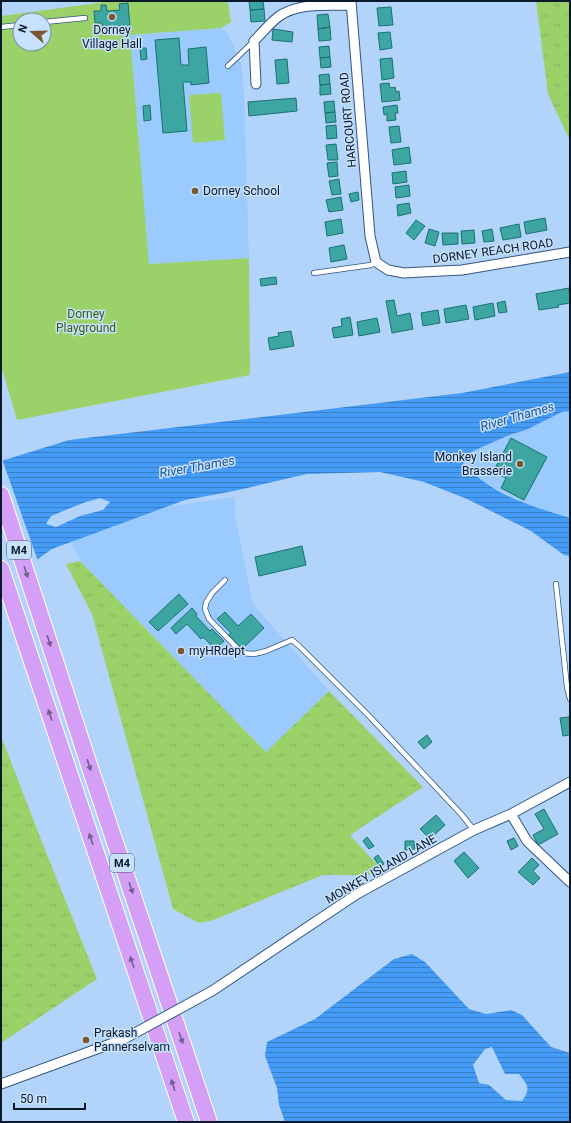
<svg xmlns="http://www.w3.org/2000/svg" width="571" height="1123" font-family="Roboto,sans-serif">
<defs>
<pattern id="grass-tufts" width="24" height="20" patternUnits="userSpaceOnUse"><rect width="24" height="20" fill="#9ad269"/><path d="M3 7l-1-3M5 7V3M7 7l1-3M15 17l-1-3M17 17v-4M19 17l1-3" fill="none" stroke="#83b45b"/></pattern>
<pattern id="water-rules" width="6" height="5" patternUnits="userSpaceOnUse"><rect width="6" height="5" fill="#459cf6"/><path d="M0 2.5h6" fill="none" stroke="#387ec7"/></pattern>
</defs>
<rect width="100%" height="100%" fill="#b3d4fa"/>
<path fill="#9bcafe" d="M221,28L227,32L241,63L244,94L249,258L149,264L130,35Z
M570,411V518L535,507L518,500L487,484L463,464L473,451L512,434L526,430L562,412Z
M235,497V516L253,604L329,691L266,752L80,561L70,538L165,507Z"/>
<path fill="url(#grass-tufts)" d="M536,1H570V141L548,94Z
M80,561L266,752L329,691L423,787L350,835L383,871L368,875H323L211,921L199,923L173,909L92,614L66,564Z
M1,736L42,842L97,979L1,1043Z"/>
<path fill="#9ad269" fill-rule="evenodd" d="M119,1H228L231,22L221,28L130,35L149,264L249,258L250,375L17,420L1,365V16L105,2ZM20,20H44V44H20Z
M221,93L225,140L193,143L189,95Z"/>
<path fill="url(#water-rules)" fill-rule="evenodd" d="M570,372V411L562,412L526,430L512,434L473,451L463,464C471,470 478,478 487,484C512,501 541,509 570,518V556L564,555L531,531L467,499L424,482L380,472L307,474L234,491L185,500L52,549L1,585V461L69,440L462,393ZM100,498L110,502L103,510L80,516L56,527L46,524L51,516L83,503Z
M412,954L425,962L469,1009L486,1014L511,1010L522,1015L551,1047L570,1053V1122H285L279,1105L277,1088L265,1056L267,1042L315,1019L394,959ZM492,1047L505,1074H519C528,1086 531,1088 522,1101L506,1100L489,1085L479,1083L473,1065L485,1049Z"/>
<path fill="#b3d4fa" d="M1,459H2L38,561L1,587Z"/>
<path fill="#3da5a2" stroke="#187270" d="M249,1H263L264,9L250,10Z
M128,3L130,26L107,29V28H103L102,23H95L94,11H101V5H106L107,11L120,10L119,4Z
M391,7L393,25L379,26L377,8Z
M264,9L265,21L251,22L250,10Z
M328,14L330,27L318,29L317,15Z
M330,27L331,40L319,41L318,29Z
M273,29L293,32L292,42L272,40Z
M390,32L392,48L380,50L378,33Z
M179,38L181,65H189L188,49L206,47L209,83L191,85V82H183L187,131L163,133L155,40Z
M329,46L330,57L320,58L319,47Z
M140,48H146L147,59L141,60Z
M330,57L331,67L321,68L320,58Z
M392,58L394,78L382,80L380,59Z
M287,59L289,83L277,84L275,60Z
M329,74L330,84L320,85L319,75Z
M389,83L390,88L395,87L396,92L399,91L400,100L382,102L380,84Z
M330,84L331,94L320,95V85Z
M296,98L297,111L249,116L248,102Z
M334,101L335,112L325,113L324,102Z
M150,105L151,120L144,121L143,106Z
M397,105L398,113H395L396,120L387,121V114L384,115L383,107Z
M335,112L336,122L326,123L325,113Z
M336,125L337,138L327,139L326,126Z
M399,126L401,142L391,143L389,127Z
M336,144L338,160H328L326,145Z
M409,147L411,163L394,165L392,150Z
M337,162L338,176L329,177L327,163Z
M406,171L407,182L393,184L392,173Z
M339,179L341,194L332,195L329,181Z
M409,185L410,196L396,198L395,187Z
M358,192L359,200L351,202L349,194Z
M341,197L343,210L329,212L326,200Z
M409,203L411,213L398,216L397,205Z
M545,218L547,230L526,234L524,222Z
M341,219L343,233L327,236L325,222Z
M416,220L425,226L414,240L406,233Z
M519,224L521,237L503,240L500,228Z
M429,229L439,232L435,246L425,243Z
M492,229L494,241L484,242L482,231Z
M474,230L475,243L462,244L461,231Z
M442,233H458V244L443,245Z
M344,245L347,259L331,262L329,248Z
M276,277L277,284L261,286L260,279Z
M569,288L570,303L558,305L559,307L539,310L536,294Z
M394,300L397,316L410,313L413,329L392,333L386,301Z
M505,301L507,312L499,313L497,303Z
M493,303L495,316L475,320L473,307Z
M466,305L469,319L446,323L444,309Z
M438,310L440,323L423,326L421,313Z
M350,317L353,335L334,338L332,328L342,326L341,319Z
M377,318L380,332L359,336L357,322Z
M291,331L294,346L270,350L268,338L279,336L278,333Z
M511,438L547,457L524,500L501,488L506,478L493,472Z
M302,546L306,565L259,576L255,557Z
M179,594L188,604L158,631L149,622Z
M192,608L197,614L196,616L210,631L212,629L224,641L215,649L203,637L201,639L187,624L176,634L171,628Z
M225,612L238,626L251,614L264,628L241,650L227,636L231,633L217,619Z
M569,717L570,735L563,736L560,718Z
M427,735L432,742L424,749L418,742Z
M544,809L558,834L538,845L533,835L544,829L535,814Z
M436,815L445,825L430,839L420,829Z
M367,837L374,846L369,849L363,841Z
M514,838L518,846L511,850L507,841Z
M405,841H414L415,849L405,850Z
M464,852L479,868L468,878L454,861Z
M378,855L384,864L380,867L374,858Z
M532,858L539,865L533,871L540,878L533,885L518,872Z"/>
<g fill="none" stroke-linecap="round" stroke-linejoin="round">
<g stroke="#325780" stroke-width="6">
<path id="lane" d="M44,22L85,18
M1,27L20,25
M228,66L253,42
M314,273L371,265L376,262
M225,580L212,593L206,603L205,609L209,619L242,653L254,654L266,651L292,640L299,646L370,717L461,814L474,830
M556,584L567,687L570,699"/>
</g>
<g stroke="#325780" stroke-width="11">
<path id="street" d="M351,1L370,236L376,262L388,270L404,273L422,272L462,270L570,252
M256,84L254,41C262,33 270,23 278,17C298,2 327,6 350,5
M511,814L527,841L570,882
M212,991L357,894L474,830L511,814L570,782
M1,1084L124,1039"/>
</g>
<g stroke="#fff" stroke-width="18">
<path id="highway" d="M1,495L90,768L209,1122
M1,569L186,1122"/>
</g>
<use href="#lane" stroke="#fff" stroke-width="4.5"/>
<use href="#street" stroke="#fff" stroke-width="9"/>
<use href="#highway" stroke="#d59ff6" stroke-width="16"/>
<g stroke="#325780" stroke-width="11" stroke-linecap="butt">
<path id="street-bridge" d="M124,1039L212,991"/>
</g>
<use href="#street-bridge" stroke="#fff" stroke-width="9"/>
</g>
<defs><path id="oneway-solid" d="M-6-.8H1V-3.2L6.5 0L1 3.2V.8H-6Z"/></defs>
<g fill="#6f5c90">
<use href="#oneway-solid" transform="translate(26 572) rotate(72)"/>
<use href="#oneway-solid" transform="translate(49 641) rotate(72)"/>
<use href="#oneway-solid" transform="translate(50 715) rotate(-108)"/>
<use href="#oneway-solid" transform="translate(89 765) rotate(72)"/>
<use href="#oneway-solid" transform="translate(91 839) rotate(-109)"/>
<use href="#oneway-solid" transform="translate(131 888) rotate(71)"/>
<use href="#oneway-solid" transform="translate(132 962) rotate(-109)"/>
<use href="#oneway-solid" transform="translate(181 1038) rotate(71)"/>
<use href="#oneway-solid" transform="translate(173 1085) rotate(-108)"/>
</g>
<g fill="#78572d" stroke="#c7e0fd" stroke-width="1.5">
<circle cx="112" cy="17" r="4"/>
<circle cx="195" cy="191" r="4"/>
<circle cx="520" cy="464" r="4"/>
<circle cx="181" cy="651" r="4"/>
<circle cx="86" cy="1040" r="4"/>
</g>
<g text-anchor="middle" stroke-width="3" stroke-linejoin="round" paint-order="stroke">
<g fill="#c7e0fd" stroke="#425569" stroke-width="1">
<rect x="7" y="541" width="24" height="18" rx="3"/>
<rect x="110" y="854" width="24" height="18" rx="3"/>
</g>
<g font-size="11" font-weight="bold" fill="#09192a">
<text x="19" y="554">M4</text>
<text x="122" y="867">M4</text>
</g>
<g font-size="12" fill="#09192a" stroke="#c7e0fd" text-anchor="start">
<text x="112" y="34" text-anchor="middle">Dorney<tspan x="112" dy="14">Village Hall</tspan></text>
<text x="203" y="195">Dorney School</text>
<text x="512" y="461" text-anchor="end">Monkey Island<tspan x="512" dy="14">Brasserie</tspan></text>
<text x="189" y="655">myHRdept</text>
<text x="94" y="1037">Prakash<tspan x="94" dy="14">Pannerselvam</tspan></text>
</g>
<g font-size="12" fill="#09192a" stroke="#c7e0fd">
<text transform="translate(348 120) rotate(-95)" y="4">HARCOURT ROAD</text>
<text transform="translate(493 251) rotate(-8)" y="4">DORNEY REACH ROAD</text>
<text transform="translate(381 869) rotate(-30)" y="4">MONKEY ISLAND LANE</text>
</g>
<g font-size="12" fill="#375b0a" stroke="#c7e0fd">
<text x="86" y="318">Dorney<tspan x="86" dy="14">Playground</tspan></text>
</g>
<g font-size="13" font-style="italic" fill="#1b5690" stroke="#c7e0fd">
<text transform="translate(517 416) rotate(-16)" y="5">River Thames</text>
<text transform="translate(197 466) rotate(-10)" y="5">River Thames</text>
</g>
</g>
<rect width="571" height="1123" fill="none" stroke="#09192a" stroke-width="4"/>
<g transform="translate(32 32) rotate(290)"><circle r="19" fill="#c7e0fd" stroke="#7b90a9"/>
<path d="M0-3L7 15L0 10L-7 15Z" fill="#78572d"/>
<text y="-6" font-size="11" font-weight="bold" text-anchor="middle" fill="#09192a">N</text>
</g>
<path d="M14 1103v6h71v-6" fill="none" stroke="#09192a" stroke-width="2"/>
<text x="20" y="1103" font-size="12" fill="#09192a" stroke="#c7e0fd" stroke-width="3" paint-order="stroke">50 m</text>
</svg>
